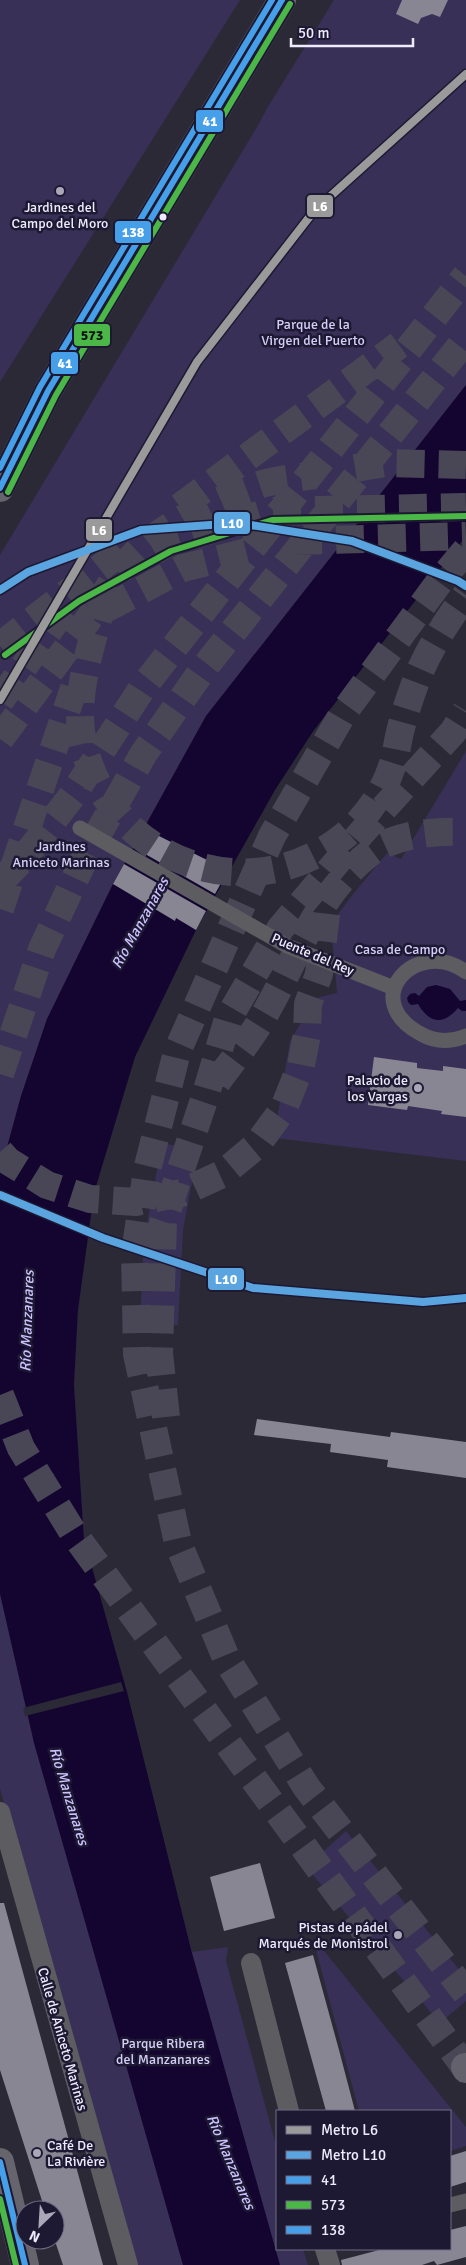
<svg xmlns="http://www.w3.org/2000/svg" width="466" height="2265" font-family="Signika,sans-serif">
<rect width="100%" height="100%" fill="#2c2937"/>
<path fill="#383057" d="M0,0H240L0,382Z
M334,0H466V385L206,716L113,884L47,1019L21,1096L0,1173V555L257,127L269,105Z
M466,751V1161L274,1138L290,1041L316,998L337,993L331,924L350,898L387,853L401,859Z
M162,1143L198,1150L183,1230L178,1325L140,1323L144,1240Z
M0,1239L84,1264L78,1310L74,1385L84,1539L192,1952L228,1947L226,1961L277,2149V2249H303L308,2265H134L0,1789Z
M346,1831L466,1978V2001L440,2023L306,1867Z
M321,1947L466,2127V2146L450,2151V2111H359L316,1950Z"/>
<path fill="#130530" d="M466,385V536L314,730L275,790L196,930L135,1057L94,1193L78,1310L74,1385L84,1539L127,1692L192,1953L280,2265H183L34,1743L0,1594V1173L21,1096L47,1019L113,884L206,716Z
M436,985L450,989L460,1001L466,1000V1011H462L458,1008C443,1026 429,1023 418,1004L411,1005L408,1002L407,998L410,994L415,993L419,996L427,987Z"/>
<path fill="#2c2937" d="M121,1682L124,1691L25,1716L23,1708Z"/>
<path fill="#898694" d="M402,0H448L440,17L432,14L421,18L418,24L396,14Z
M143,828L209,861L207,864L226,874L215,894L133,847Z
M124,864L206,911L196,930L176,918L175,921L113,884Z
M374,1057L417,1063V1068L443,1071V1066L466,1069V1117L441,1114L442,1111L408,1106L407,1110L368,1105Z
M257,1419L390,1437L391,1432L466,1442V1478L387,1467L388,1460L330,1452L331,1444L254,1435Z
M260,1863L275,1918L224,1931L210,1877Z
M0,1903H4L103,2265H63L55,2241V2210H45L0,2070Z
M313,1955L339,2050L355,2111H326L285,1963Z
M466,2151V2182L450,2187V2156Z
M466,2226V2257L437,2265L434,2261L422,2265H342L341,2260L383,2249H450V2230Z"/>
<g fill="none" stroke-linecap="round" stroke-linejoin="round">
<path stroke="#494655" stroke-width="28" stroke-dasharray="28 14" stroke-linecap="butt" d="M355,468L385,463L466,465
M180,507L399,345
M294,541L466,536
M466,550L440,581L342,715L272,836L177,1052L147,1170L135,1253L137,1354L178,1543L227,1660L307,1788L466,1993
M154,551L168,543L271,511L466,507
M105,593C94,638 72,696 83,743C109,860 247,913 343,837C364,820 383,794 391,769C396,757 397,744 400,732C404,715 410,697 416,681C428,650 446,622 466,595
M99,609C121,543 198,506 259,485C276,479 297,478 315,475
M0,646L128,546
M0,701L69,602
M0,739L90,617L183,568L255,550
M0,882L24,858L72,796L143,687L466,276
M0,909L74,688
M0,1074L42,949L87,853L144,753L204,668L466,339
M217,1082C232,1061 250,1040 263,1017C294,965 311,907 356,865C365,857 376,847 387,843C411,833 440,831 466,832
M0,1152L8,1161L47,1185L90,1199L136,1202L181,1193L222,1174L257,1145L284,1108L301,1065L307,1034L308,1004L319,974L328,897
M0,1395L21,1448L74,1534L465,2067
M166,1417L159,1353L163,1223L205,1097L228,1019L280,929L364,830L453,732L466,711"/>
<path stroke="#5c5c61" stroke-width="15" d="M80,828L287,946L394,988
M466,972C416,936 357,1000 421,1034C435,1042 451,1042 466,1036
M450,2205L466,2201"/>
<path stroke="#5c5c61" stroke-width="20" d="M0,1812L128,2265
M251,1963L289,2111
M325,2249L330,2265"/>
<path stroke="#66646d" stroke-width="28" d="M0,488L48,391L282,0
M0,2162L25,2265"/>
<path stroke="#63616b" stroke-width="28" d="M465,2067L466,2069"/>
<g stroke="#1e1933" stroke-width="10">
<path id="bus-1" d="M0,488L48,391L282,0
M0,2162L25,2265"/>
</g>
<g stroke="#1e1933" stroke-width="10">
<path id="bus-2" d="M8,492L56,395L290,4
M5,655L79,601L171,551L272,520L466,516
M0,2199L16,2265"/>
</g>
<g stroke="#1e1933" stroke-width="10">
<path id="bus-3" d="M0,468L40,387L272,0"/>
</g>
<use href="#bus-1" stroke="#46a0e9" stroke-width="6"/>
<use href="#bus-2" stroke="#4ab747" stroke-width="6"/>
<use href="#bus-3" stroke="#46a0e9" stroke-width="6"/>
<g stroke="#1e1933" stroke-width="11">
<path id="metro-1" d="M0,700L197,362L314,211L466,74"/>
</g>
<g stroke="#1e1933" stroke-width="11">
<path id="metro-2" d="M0,590L28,572L141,530L238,523L352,541L458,581L466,586
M0,1195L103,1238L253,1288L423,1302L466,1298"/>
</g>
<use href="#metro-1" stroke="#9a9a9a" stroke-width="8"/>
<use href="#metro-2" stroke="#5aa4e0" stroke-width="8"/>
</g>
<g fill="#a9a7b8" stroke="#1e1933" stroke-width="2">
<circle cx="60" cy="191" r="5"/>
<circle cx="418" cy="1088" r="5"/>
<circle cx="398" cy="1935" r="5"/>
<circle cx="37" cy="2153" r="5"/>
</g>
<circle fill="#edebfd" stroke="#1e1933" stroke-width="2" cx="163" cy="217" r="4.5"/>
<g text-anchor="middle" stroke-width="5" stroke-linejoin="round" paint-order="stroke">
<g font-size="14" fill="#edebfd" stroke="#1e1933" text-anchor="end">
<text x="60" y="212" text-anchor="middle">Jardines del<tspan x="60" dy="16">Campo del Moro</tspan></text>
<text x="408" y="1085">Palacio de<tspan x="408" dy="16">los Vargas</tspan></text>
<text x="388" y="1932">Pistas de pádel<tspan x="388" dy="16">Marqués de Monistrol</tspan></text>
<text x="47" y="2150" text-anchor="start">Café De<tspan x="47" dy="16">La Rivière</tspan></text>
</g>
<g font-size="14" fill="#d5cff8" stroke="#1e1933">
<text x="313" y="329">Parque de la<tspan x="313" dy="16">Virgen del Puerto</tspan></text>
<text x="61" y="851">Jardines<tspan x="61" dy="16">Aniceto Marinas</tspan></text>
<text x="400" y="954">Casa de Campo</text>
<text x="163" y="2048">Parque Ribera<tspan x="163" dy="16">del Manzanares</tspan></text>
</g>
<g font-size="14" fill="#edebfd" stroke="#1e1933">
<text transform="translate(313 954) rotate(23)" y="5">Puente del Rey</text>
<text transform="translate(63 2039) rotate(74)" y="5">Calle de Aniceto Marinas</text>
</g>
<g font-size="15" font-style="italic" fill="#cbc2fe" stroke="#1e1933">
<text transform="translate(140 923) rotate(-61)" y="5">Río Manzanares</text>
<text transform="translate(27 1321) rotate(-88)" y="5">Río Manzanares</text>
<text transform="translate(69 1796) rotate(73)" y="5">Río Manzanares</text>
<text transform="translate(231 2162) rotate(67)" y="5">Río Manzanares</text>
</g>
</g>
<g stroke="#1e1933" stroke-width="2">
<rect x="195" y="109" width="29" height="24" rx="5" fill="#46a0e9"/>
<rect x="306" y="194" width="28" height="24" rx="5" fill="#9a9a9a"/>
<rect x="114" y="220" width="38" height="24" rx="5" fill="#46a0e9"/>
<rect x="73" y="323" width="38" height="24" rx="5" fill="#4ab747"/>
<rect x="50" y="351" width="29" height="24" rx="5" fill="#46a0e9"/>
<rect x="213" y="511" width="38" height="24" rx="5" fill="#5aa4e0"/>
<rect x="85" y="518" width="28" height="24" rx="5" fill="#9a9a9a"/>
<rect x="207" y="1267" width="38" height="24" rx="5" fill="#5aa4e0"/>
</g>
<g font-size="14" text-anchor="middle" font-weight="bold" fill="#fff">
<text x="210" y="126">41</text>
<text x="320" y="211">L6</text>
<text x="133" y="237">138</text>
<text x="65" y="368">41</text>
<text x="232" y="528">L10</text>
<text x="99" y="535">L6</text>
<text x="226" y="1284">L10</text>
</g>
<g font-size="14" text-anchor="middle" font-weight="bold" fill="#111">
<text x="92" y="340">573</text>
</g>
<rect x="276" y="2110" width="175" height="140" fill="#1e1933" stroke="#716d84"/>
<rect x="286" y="2126" width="25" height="8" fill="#9a9a9a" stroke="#716d84"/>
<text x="321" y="2135" font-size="15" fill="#edebfd">Metro L6</text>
<rect x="286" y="2151" width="25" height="8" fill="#5aa4e0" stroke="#716d84"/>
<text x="321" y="2160" font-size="15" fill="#edebfd">Metro L10</text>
<rect x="286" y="2176" width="25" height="8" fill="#46a0e9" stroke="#716d84"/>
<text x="321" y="2185" font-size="15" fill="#edebfd">41</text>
<rect x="286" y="2201" width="25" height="8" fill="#4ab747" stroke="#716d84"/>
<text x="321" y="2210" font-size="15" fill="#edebfd">573</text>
<rect x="286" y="2226" width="25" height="8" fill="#46a0e9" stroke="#716d84"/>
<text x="321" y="2235" font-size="15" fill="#edebfd">138</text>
<g transform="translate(40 2225) rotate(205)"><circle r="24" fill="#1e1933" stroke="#716d84"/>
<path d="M0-4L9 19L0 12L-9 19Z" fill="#a9a7b8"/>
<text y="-8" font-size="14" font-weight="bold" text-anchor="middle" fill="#edebfd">N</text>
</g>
<path d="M291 38v8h122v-8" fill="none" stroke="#edebfd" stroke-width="2.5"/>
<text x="298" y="38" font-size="15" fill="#edebfd" stroke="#1e1933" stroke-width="4" paint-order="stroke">50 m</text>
</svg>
